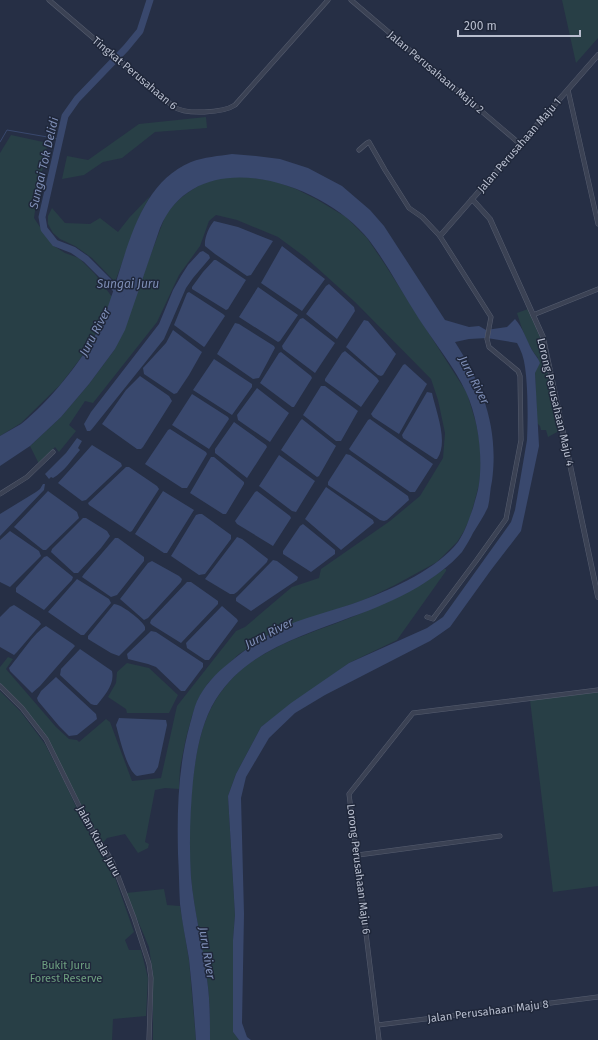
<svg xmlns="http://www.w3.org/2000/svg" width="598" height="1040" font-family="'Fira Sans',sans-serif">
<rect width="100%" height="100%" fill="#262f45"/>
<path fill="#283f46" d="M562,0H598V38L576,63Z
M206,117L207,128L155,132L122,158L103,162L84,175L62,179L67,156L88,160L139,124Z
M11,135L48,143L38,190L34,218L46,236L54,246L65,253L79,258L95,274L112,297L99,328L80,359L60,385L21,423L0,436V153Z
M248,177L274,181L296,189L316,199L346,217L367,238L384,263L467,393L476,423L480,444L481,466L479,485L470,518L464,531L457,542L437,562L395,585L364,600L276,630L239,654L208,683L198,699L192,716L186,738L180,768L179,789L165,788L155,790L145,842L149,844L148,848L138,853L125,834L107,838L103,843L87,818L47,737L23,706L0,683V667L8,657L13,659L6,669L56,727L69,739L77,740L79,742L106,719L110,722L132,781L161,778L177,706L236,631L245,627L292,587L319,578L321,569L390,521L420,496L443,458L445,433L438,400L431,379L355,302L305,257L278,237L237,220L216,215L209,221L200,246L179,275L157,322L93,403L85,401L69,425L76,431L59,452L55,447L39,464L30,446L61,417L89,384L115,349L166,214C179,197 195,185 216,179C226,176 238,177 248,177Z
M150,196L139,217L115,282L92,258L75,246L60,239L53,233L48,224V216L52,208L65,223L90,224L100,218L118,232L129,218Z
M528,309L541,340L559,431L548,437L546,430H541L540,426L537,423L535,373L538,358C527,345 522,329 517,313Z
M444,569H446V571L397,640L349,663L261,727L236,774L228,796L235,915L233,940V1032L239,1040H210C210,1020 210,999 207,979C203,945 194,912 191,878C187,833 190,758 207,717C217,693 236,670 259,657C288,639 320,630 352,617C365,612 378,605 391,598C409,590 428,581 444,569Z
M127,663L149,668L178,695L169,713H127L126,709L108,697L116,683L117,672Z
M0,691L21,712L45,744L65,783L84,824L112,869L134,932L125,940L129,950H141L148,978L146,1016L113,1019L112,1040H0Z
M598,692V886L553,892L530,700Z
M164,889L167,905L180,906L189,960L196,1040H153V975L149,947L126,893Z"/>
<path fill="#39486d" d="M232,154L256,156L280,159L308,168L342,186L370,210L384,226L445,320L469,327L479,326L486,330L507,327L515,319C523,328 526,339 532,350C535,355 538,358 540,363L535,373L539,446L521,531L491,570L450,627L430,641L325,695L295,713L269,738L246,777L241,798L244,914L242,1023L247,1037L251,1040H239L233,1032V940L235,915L228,796L236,774L261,727L291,703L349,663L427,628L443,617L511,522L515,510L527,440C528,418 528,388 525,367C524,358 521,350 517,343L487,338L469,339L455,342C483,386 499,428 492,481C490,489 490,499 488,507C484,516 478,525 473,533C470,539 466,546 462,552C450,566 434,577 418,587C397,599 374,609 351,617C302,636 246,651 216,699C201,723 196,753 193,781C190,813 189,845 191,877C194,911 203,945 207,979C210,999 210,1020 210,1040H196C194,1013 192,986 189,959C186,941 182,922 180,904C179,887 179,871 178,854C177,810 178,767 190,724C192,717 194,708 197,701C204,686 216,673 229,663C243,651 259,640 275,631C302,617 334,611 363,600C394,588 437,569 458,542C465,532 469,519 473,508C475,500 478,492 479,484C483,455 478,418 466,392C455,368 434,342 419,319C402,293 388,265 369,240C323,182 197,140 160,228L125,330L115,349L89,384L61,417L30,446L0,466V436C7,432 14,428 21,424C49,402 83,360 99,328C125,275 129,188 191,162C204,157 219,156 232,154Z
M214,221L238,227L273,241L251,275L247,276L215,254L205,246C204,238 209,227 214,221Z
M282,246L325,279L302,311L261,283Z
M203,251L209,255L210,258L193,278L186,288L164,339L92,429L90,431H87L84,424L91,412L159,324L173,290L181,276L188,265L200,252Z
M214,260H216L246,280L228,309L226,310L192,289V287L203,272Z
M329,284L354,307L355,311L337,339L306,314L326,286Z
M258,287L298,315L280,341L278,342L239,317Z
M189,292L223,314L225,316L205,346L204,347L174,325L187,293Z
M303,318L335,343L315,373L283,349L282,346L300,319Z
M364,320L368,321L396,354L383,375L381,376L378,375L346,347Z
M235,323L239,324L274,346L275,348L259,378L253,379L217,354Z
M173,330L202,352L189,375L177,393L174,394L144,374L143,368L166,343Z
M345,351L377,378L379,381L361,407L325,381V379L342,353Z
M281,352L311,376L312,378L294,407H292L260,383L279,353Z
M214,359L252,384V387L232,415L193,390Z
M405,364L427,384L399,434L373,417L371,414L403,365Z
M140,376L169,396L172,401L143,447L141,449H137L102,424L126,390Z
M321,386H325L358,411L341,441H336L303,415Z
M257,388L289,413L270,442L238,420L237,415Z
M427,392L432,393C436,412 449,442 437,459H435L403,438L402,435Z
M192,394L228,417L229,419L209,449L172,425Z
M302,419L336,446L319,476L317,477L281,450L300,421Z
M370,419L433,464L415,492H410L351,451L349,449L351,446L368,420Z
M234,422L266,445L267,447L247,478L215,453V449Z
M170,429L206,452L207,454L187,488H182L145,464L168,430Z
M77,438L82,441L78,448L80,450C72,459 64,472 53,478L51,477L49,479L45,474L66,453Z
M92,445L121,463L122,466L86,500L82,501L58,483Z
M346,454L350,455L408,496L409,500L387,520L384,521L380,520L328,485V482Z
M279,455L315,481L296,512L292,511L259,486Z
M211,457H214L244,482V484L226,514H223L190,493Z
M126,467H129L157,486L159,489L132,531L130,532L89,505L88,503Z
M43,484H45L44,490L0,536V514L36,492L40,489Z
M326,487L373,520L374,523L341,550L305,519Z
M48,491L77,512L79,518L46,550H43L14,527Z
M163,491L194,510L167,553H164L135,534Z
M257,491L290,516L291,518L273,546L237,524L235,521L255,492Z
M199,514H202L231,535V539L205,574L199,575L171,556L196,515Z
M83,518H86L107,531L110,536L101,548L78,573H74L51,552L52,549Z
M303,524L335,550V554L311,572L283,554V551L300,526Z
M10,531L39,551L41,556L10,587L0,582V540Z
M237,537L242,539L268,559L267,562L237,592L234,594H230L205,579Z
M115,538H118L144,557V561L117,595L111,597L82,577L84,574Z
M47,556L73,577L72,580L44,610L16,592V588L44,557Z
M273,560L277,561L298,577L297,580L251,611L236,601V598Z
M152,561L179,576L182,579L181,582L148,618L144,620L120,599L148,563Z
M77,579L109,599L111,603L84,635H81L48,612Z
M187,582H191L218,601V604L181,643L152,625L150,623L151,620Z
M114,604C121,604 142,620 145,627V630L119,656L111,653L88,639V636Z
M14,605L39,621L41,624L17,652L14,655L0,647V617L10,607Z
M222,606L237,619L238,621L209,660H205L187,648L186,643Z
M46,626L73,644L75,646L40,686L32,693L10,671L9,668C18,658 35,631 46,626Z
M151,631L156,632L203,663V667L185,691H181L156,667L148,664L128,659L127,654Z
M80,649L112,671C115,684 105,695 97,705H94L91,704L60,675L61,669Z
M56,677L96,714L97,719L77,735L69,736L59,726L38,701L37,698L41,691Z
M119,718L166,720L167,725L158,767L154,773L137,776C127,771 119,736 116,725Z"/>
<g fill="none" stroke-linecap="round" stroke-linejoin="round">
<path stroke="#39486d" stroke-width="1" d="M0,142L7,130L59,139"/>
<path stroke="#39486d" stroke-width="7" d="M121,294L86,259L73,250L55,243L44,229L42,217L65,116L77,99L126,48L140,31L150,0"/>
<g stroke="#565d6f" stroke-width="5">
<path id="minor" d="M49,0L174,107C186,115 223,113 235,105L328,0
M351,0L520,144
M568,90L598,224
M359,150L367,143L369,142L385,170L409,208L422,217L440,236L441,238L491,317L487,339L489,347L518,371L520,376L521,440L506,519L476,561L435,616L433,619L427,617
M533,315L598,289
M0,494L27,477L53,452
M0,686L22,708L46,739L86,820L111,859L116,871L134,918L149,964L151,978L149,1040
M358,855L500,836
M378,1025L598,997
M379,1040L349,794L413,713L598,690"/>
</g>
<g stroke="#565d6f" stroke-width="5.5">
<path id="tertiary" d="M472,199L490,219L543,337L598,597
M440,236L598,55"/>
</g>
<use href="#minor" stroke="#3b4254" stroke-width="4"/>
<use href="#tertiary" stroke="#3b4254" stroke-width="4.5"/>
</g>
<g text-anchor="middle" stroke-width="3" stroke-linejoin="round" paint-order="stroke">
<g font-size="11" fill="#b8bece" stroke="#1f273a">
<text transform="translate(436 72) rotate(40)" y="4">Jalan Perusahaan Maju 2</text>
<text transform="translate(135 73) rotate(40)" y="4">Tingkat Perusahaan 6</text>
<text transform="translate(519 145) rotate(-49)" y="4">Jalan Perusahaan Maju 1</text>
<text transform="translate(556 402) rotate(77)" y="4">Lorong Perusahaan Maju 4</text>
<text transform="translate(99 841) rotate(61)" y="4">Jalan Kuala Juru</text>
<text transform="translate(359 869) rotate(83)" y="4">Lorong Perusahaan Maju 6</text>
<text transform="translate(488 1011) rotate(-7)" y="4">Jalan Perusahaan Maju 8</text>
</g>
<g font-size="11" fill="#6ea080" stroke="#1f273a">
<text x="66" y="969">Bukit Juru<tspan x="66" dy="13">Forest Reserve</tspan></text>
</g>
<g font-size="12" font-style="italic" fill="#7e8eb6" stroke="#1f273a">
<text transform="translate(44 163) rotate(-77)" y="4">Sungai Tok Delidi</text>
<text x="128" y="288">Sungai Juru</text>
<text transform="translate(95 332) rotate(-62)" y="4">Juru River</text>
<text transform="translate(474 380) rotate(63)" y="4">Juru River</text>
<text transform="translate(269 633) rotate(-27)" y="4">Juru River</text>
<text transform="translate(207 953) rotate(81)" y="4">Juru River</text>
</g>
</g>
<path d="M458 30v6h122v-6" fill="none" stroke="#b8bece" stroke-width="2"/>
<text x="464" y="30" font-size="12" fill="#b8bece" stroke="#1f273a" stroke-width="3" paint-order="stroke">200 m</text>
</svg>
